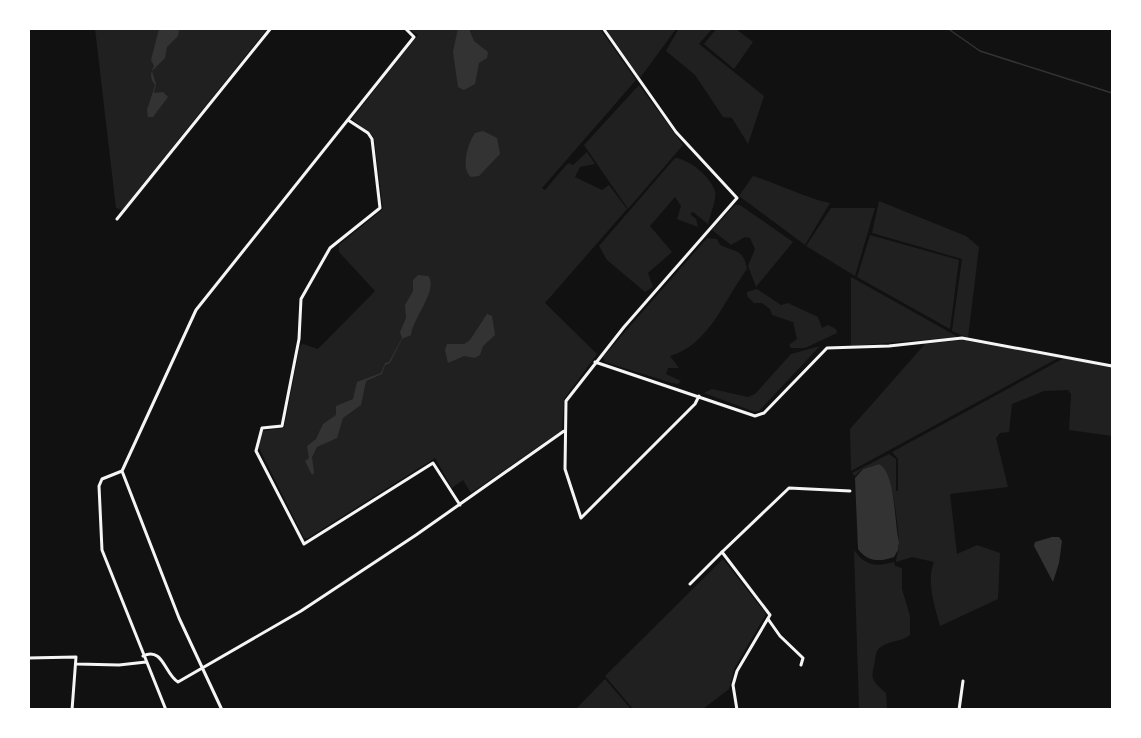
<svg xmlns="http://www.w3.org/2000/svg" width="1141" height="738" font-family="'DM Sans',sans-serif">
<rect width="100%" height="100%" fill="#111"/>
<path fill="#202020" d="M679,28L712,29L699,44L764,96L748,144L732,118L723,117L695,75L666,51Z
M717,28L736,29L753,42L734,69L704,44Z
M95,29H267L122,210L116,208Z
M408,29H600L636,80L542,188L545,190L568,163L573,165L587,152L595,164L580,167L575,177L602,190L609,185L627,209L545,303L597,354L564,399L562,430L471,493L463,480L452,488L435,458L308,538H304L258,446L263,431L284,428L300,346L303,344L318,349L375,291L339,252V245L383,209L374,137L352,119L418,35Z
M606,29H676L640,78Z
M639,85L683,145L628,209L584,145Z
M675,158C689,159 710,176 715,191C717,199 710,215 708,224L693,212L690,214L696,219L698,227L677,219L681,206L675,197L650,226L672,252L648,273L653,287L645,292L607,260L599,246Z
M753,176C780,184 803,197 830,203L805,245L739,196Z
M879,201L966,236L979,247L968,338L952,331L962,259L872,233Z
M735,205H740L793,242L756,287L748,266L755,249L750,238L745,237L731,245L712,230Z
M831,208H875L855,276L806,246Z
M870,235L959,260L950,329L857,277Z
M707,238L717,239L720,245C736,252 744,250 747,269C724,300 710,344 670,356L679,368H668L666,374L681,381L678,384L672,383L605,362L603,357Z
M851,277L958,337L851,346Z
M757,289L781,305L788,303L818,317L822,328L828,325L836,329L837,333L805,348H791L789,345L797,339L793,322L772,315L770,309L762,303H754L747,296V292Z
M962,340L1060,357L851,471L850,429L925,344Z
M820,346L759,411L755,412L704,393L712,389L748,397L755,394L791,354Z
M1064,358L1112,367V436L1069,430L1071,394L1068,390L1044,391L1012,404L1009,432L1000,433L996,438L1008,487L950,494L957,554L977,545L1000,553L998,599L940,626C935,607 926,581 934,562L912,557L896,562C896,556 899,550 899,544C898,527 893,471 879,464L862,469L855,476L852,473L889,454L896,459V491H898V459L892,452Z
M854,550C865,566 876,567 894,562L895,566L902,568V589L910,616V635C901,642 893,640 884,645C876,649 876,653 875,661C871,679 870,679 886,693L887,709H859Z
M723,559L766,614L734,669L729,689L703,709H633L605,676Z
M605,679L631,709H576Z"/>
<path fill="#333" d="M458,28L469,29L474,41L488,52L487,58L479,63L475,84L464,90L458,87L453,52Z
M159,29H179L178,36L167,47L165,58L152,71L156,84L154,93L163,92L168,97L153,117H148L147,110L155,85C150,79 150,73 154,66L151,60Z
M483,131L497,138L500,154L479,176L471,177C460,168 468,143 475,133Z
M418,275L428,276C439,289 413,318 411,335L402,339L390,363L385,365L382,374L366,381L361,405L343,418L337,438L317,447L312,457L314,473L312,475L305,461L309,458L307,446L316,439L323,424L336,415V406L353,399L357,382L381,373L385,363L389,362L402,338L400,332L406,318L405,305L413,291V280Z
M487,314L492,316L495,335L483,346L480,355L475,358L464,356L448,363L445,350L447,344H464L470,340Z
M879,464C896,473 894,523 899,542L898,550L894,557C880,562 867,562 858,549L855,478L863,469Z
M1052,537H1059L1062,541L1059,563L1053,582L1034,546L1035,542Z"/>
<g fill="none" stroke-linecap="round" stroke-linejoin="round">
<path stroke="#333" stroke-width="1.5" d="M947,28L980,51L1112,93"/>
<path stroke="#f5f5f5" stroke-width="3" d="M603,28L676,132L737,198L624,327L566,401L565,469L581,518L695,404L699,396
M348,120L368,133L372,139L380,208L330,248L301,299L299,339L282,426L262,428L256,451L304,544L433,463L460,505
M117,219L271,28
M595,362L755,416L764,413L827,348L889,346L962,338L1112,366
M122,471L179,618L222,710
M690,584L722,552
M768,619L780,636L803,658L801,665
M143,656C163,646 165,675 178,682L301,611L416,535L564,431
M28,658L76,657L72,710
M77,664L119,665L146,662
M166,710L102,550L99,486L102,479L122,471L196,310L414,37L405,28
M959,710L963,681"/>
<path stroke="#f5f5f5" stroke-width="3" d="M737,710L733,685L737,671L770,615L722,552L789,488L850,491"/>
</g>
<rect width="1141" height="738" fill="none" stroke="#ffffff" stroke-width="60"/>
</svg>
